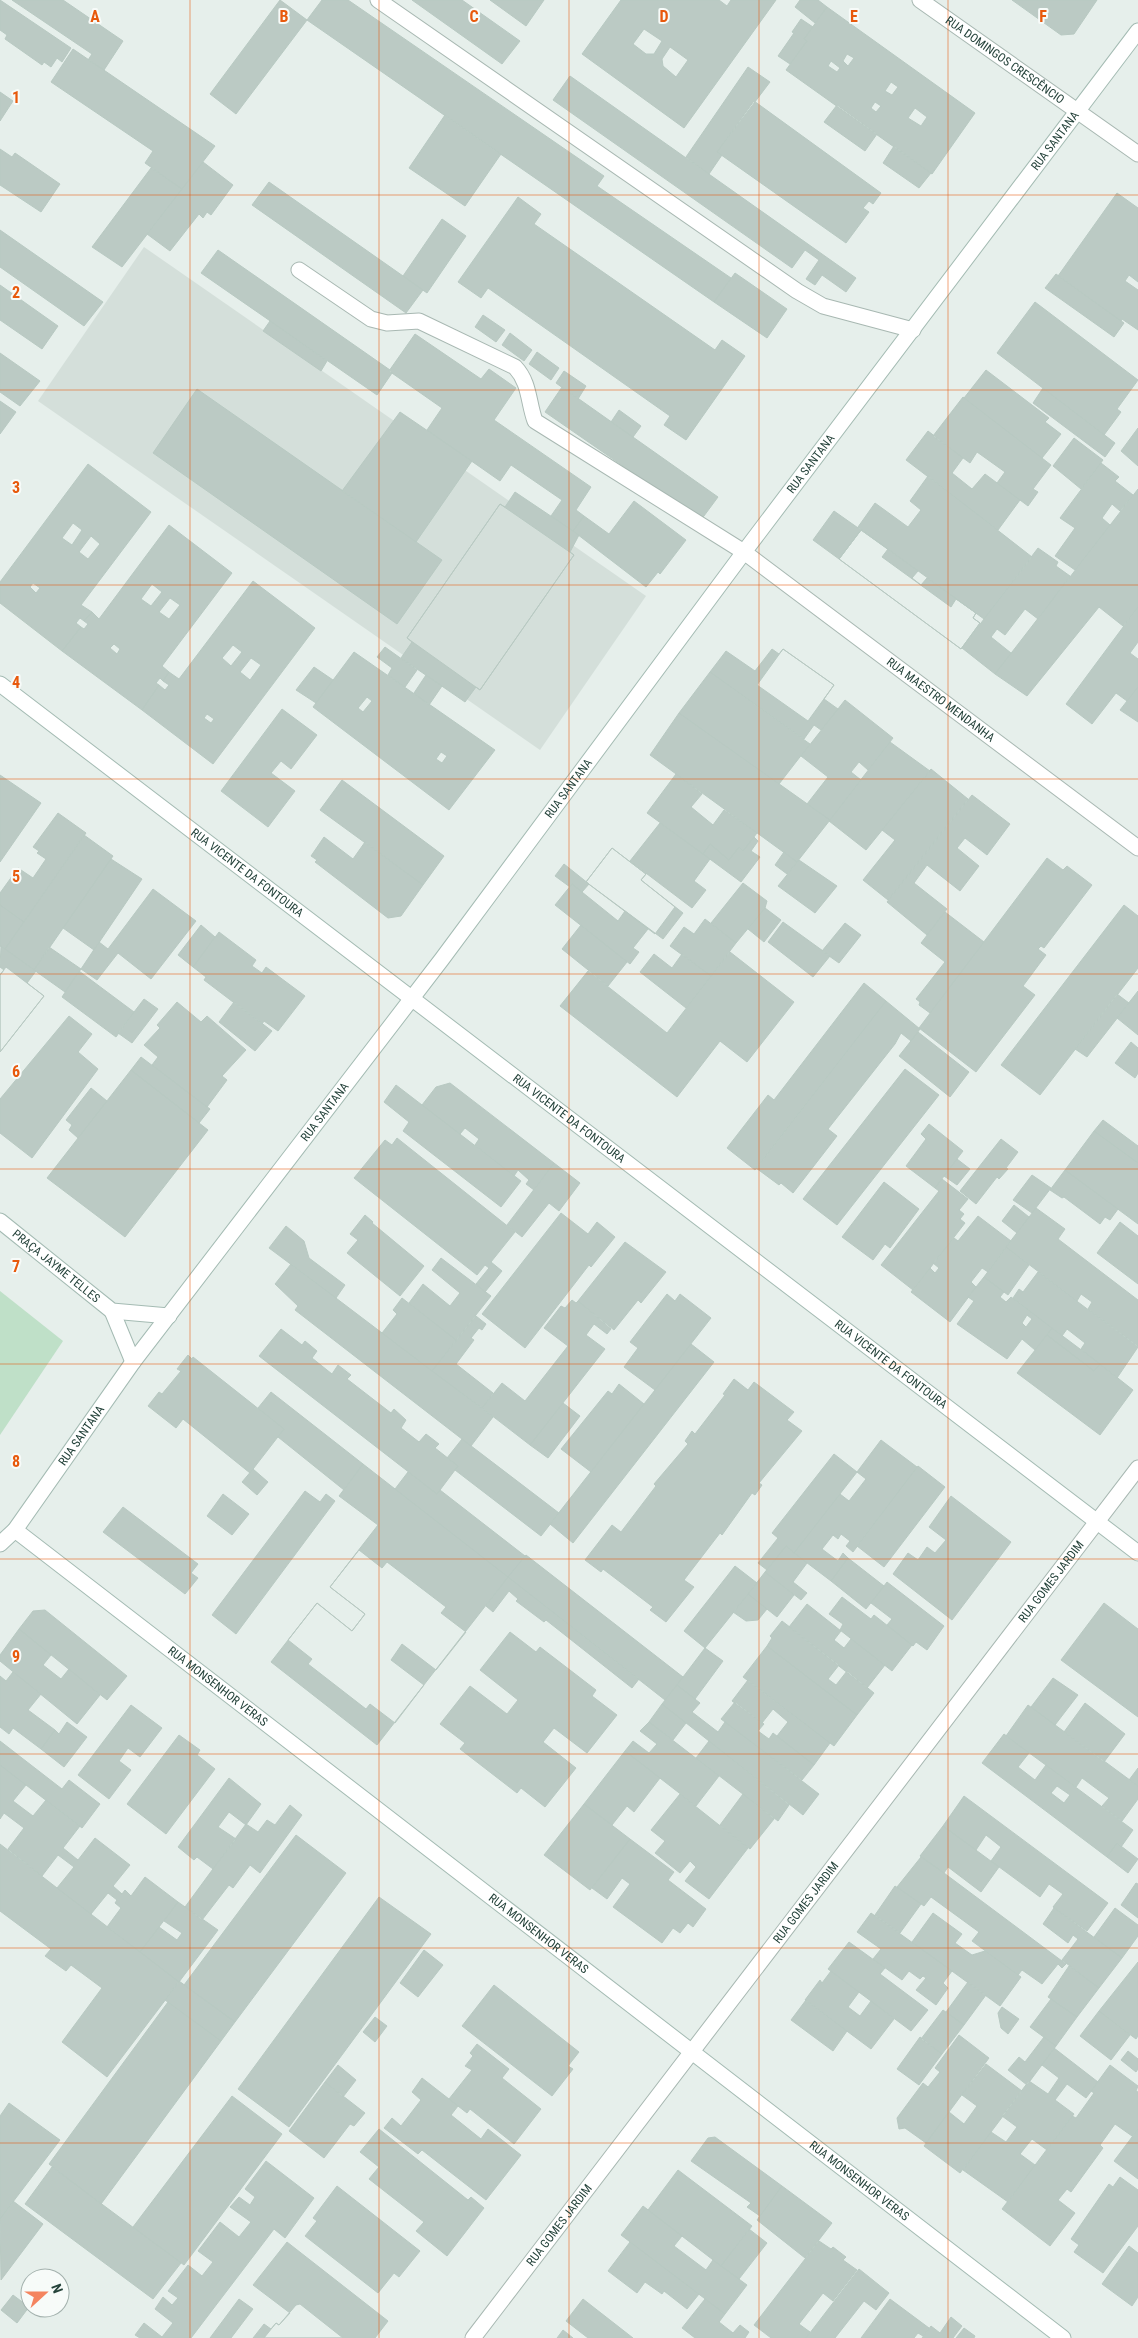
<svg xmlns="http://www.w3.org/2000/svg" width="1138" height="2338" font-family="'Roboto Condensed',sans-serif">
<rect width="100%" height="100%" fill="#e6efeb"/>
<path fill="#d4dfda" d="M144,247L646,596L540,750L38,401Z"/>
<path fill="#bfe0c8" d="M0,1291L63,1341L0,1435Z"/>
<path fill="#bbcac4" stroke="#b8c9c2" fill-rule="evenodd" d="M0,0L71,48L62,62L57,58L51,67L44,62L42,65L5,39L7,35L0,30Z
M12,0H63L123,41L104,70L88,60L92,54Z
M280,0L307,20L236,114L210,94Z
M322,0H348L604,176L597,186L731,278L714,302L307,20Z
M412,0H462L520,41L502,64Z
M490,0H544L526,26Z
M621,0H719L727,6L731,0H776L684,128L582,54ZM644,29L662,41L654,54H646L633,44ZM670,47L688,60L676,77L663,66L662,59Z
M800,0H818L827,7L815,23L795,7Z
M1012,0H1097L1074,34L1061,35Z
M827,7L975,113L932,174L786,70L807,41L804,39ZM847,54L854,58L848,66L843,61ZM831,61L840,68L837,72L828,66ZM891,82L898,87L892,95L885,91ZM875,102L881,106L876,112L871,108ZM915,108L927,117L921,126L908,118Z
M801,19L813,27L804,39L807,41L790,64L778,56L794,33L792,32Z
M73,49L215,146L182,189L145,163L153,151L51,82Z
M748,67L770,82L717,152L722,155L709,174L686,157Z
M570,76L856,278L846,292L822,275L815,285L806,279L819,260L805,250L792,268L553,100Z
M0,92L13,101L0,121Z
M754,101L881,193L873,204L869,201L863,208L869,212L846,243L717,152Z
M837,105L877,134L865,151L824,122Z
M445,115L501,154L465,206L409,168Z
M894,146L931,173L919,188L883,163Z
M0,149L12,157L15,153L60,184L41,212L0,185Z
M203,162L233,185L211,215L207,212L203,218L199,214L170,251L147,234Z
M151,168L182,189L122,267L92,247Z
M269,182L423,290L406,313L252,205Z
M1117,193L1138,208V282L1129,275L1125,281L1138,290V330L1122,319L1121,321L1058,276Z
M518,197L541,214L534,224L715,350L722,340L745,356L686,440L664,425L670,416L488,288L481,298L458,282Z
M442,219L466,236L427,293L403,276Z
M0,230L103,302L84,326L0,267Z
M218,250L390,370L392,373L377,395L201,273Z
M735,273L787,309L767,338L714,302Z
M1056,274L1124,323L1114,337L1045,288Z
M0,285L58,326L42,349L0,320Z
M1035,302L1138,380L1117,409L1121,412L1104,435L997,353Z
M483,315L505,330L496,342L475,327Z
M270,321L327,361L321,371L263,331Z
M510,333L532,350L524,361L502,345Z
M415,334L481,379L489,369L516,388L494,420L591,487L576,510L584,516L573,531L551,516L562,500L511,465L500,481L427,430L442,408L389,371Z
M537,352L559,368L551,380L529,364Z
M0,353L40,381L20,406L0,392Z
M986,370L1049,418L1045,422L1061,434L1042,458L964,398Z
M564,371L586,386L578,399L556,383Z
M562,387L718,497L701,520L545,412Z
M1043,388L1115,443L1105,457L1033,403Z
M197,389L442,560L397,624L153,453Z
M963,397L1051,465L1033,489L1038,492L1028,506L997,483L1005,472L977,452L970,463L933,436Z
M0,401L16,412L0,434Z
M619,410L641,426L633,437L611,422Z
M400,412L472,461L416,542L342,491Z
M1138,428V466L1121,451Z
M928,431L963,458L952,473L972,489L985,474L1020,500L998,530L906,460Z
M1074,438L1103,460L1081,489L1053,466Z
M1101,463L1119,477L1115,481L1133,495L1120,511L1112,504L1102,518L1110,525L1075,570L1055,556L1075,528L1060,518Z
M88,464L151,512L81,605L92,612L84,621L80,618L76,623L81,627L62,651L0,603V582ZM73,523L82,530L72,545L62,538ZM91,536L100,544L88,559L79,552ZM33,583L40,588L36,593L30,587Z
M928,476L1032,557L984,619L858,527L875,503L908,527L921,510L910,501Z
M1138,489V607L1123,626L1099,607L1027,696L995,674Z
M515,492L579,535L570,552L574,555L480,690L476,687L465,702L401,658L412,642L407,638L500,504L505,507Z
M634,501L686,540L660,574L658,572L646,587L573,531L584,516L609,534Z
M500,504L574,555L480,690L407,638Z
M834,511L861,530L839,559L813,540Z
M169,525L232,573L162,666L169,672L163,681L160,678L156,683L159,685L142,710L62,651L81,627L84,629L88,624L84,621L92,612L99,619ZM152,584L162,592L151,606L141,599ZM170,598L180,605L169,619L159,612ZM114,644L120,649L117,654L110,648Z
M861,530L918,571L912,578L921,585L927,578L976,613L973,618L980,623L961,649L839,559Z
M861,530L888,549L882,557L951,607L956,599L976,613L973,618L980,623L961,649L839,559Z
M1038,548L1058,562L1056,566L1070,576L1038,619L1025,609L1005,635L997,629L991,637L1011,653L995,674L962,648Z
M253,581L315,628L213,764L142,710L159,685L165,690L169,685L163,681L169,672L179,679ZM233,645L242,652L231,666L222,658ZM251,658L261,665L250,680L240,672ZM207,714L214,719L211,723L204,718Z
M1138,607V642L1130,653L1138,659V687L1127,701L1116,693L1092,724L1066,704Z
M385,647L417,670L405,687L388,675L392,668L377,657Z
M772,649L779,654L783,649L834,685L824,699L838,709L821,730L814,725L804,739L710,672L726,651L755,671Z
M783,649L834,685L808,721L757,685Z
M354,652L495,750L449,810L313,707ZM367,697L372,701L363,712L358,708ZM441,752L447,756L442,763L436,759Z
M314,667L333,680L316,703L296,690Z
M710,672L810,744L779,784L679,713Z
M426,675L442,686L429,705L414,693Z
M1138,687V722L1120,710Z
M845,700L893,738L868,770L859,762L851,772L861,780L830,820L807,804L828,777L801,756Z
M282,709L317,735L291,769L281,761L271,773L295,791L268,827L221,791Z
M679,713L830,820L797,862L650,755Z
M890,742L930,771L866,850L829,821Z
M931,769L968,799L888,900L863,880L895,840L882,830Z
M676,774L702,794L691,807L713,825L724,810L757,833L743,851L739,847L729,860L710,844L703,854L647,813Z
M0,775L41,803L0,862Z
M342,780L444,856L423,885L320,810Z
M972,795L1010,824L987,855L965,838L957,848L979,866L960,891L927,865L914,883L947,909L927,935L887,902Z
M58,813L86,833L24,922L0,905V893L18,868L33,878L46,859L37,853L39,851L33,847Z
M660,823L710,859L694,881L706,890L692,908L630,861Z
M84,835L113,856L34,970L5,949Z
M324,837L353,859L365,842L423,885L401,916L388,918L315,862L317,860L311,856Z
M754,837L758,841L751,851L760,857L741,882L703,854L710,844L729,860L739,847L743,851Z
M612,848L646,874L641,880L675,907L655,934L586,882Z
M612,848L646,874L641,880L683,913L663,939L586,882Z
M784,852L797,862L787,874L775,865Z
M1047,858L1063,870L1067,866L1092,885L1044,948L1041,946L1038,949L1046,955L1023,986L1035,995L976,1072L919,1028Z
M111,859L142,879L94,950L63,928Z
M799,860L837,886L815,913L778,886Z
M564,864L589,884L582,892L572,884L570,887L555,876Z
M743,883L767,901L765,908L736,943L711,923Z
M572,884L618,921L625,911L648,929L633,948L639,952L630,964L555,905Z
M153,889L196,921L151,979L118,953L97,980L81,969L99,942L108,949Z
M0,905L24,922L5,949L0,946Z
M1124,905L1138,916V968L1040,1095L1001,1065Z
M765,908L781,920L764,942L748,929Z
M945,912L984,942L930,1013L919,1005L920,1002L916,999L945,962L921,943Z
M705,919L736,943L711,976L670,946L684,927L694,934Z
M783,922L830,956L813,977L768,942Z
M845,923L861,935L839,963L822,951Z
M201,925L215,937L193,967L178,955Z
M581,925L627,962L608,986L562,949Z
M219,932L256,960L252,966L262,973L266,967L305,996L278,1031L264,1021L262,1024L204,980L206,977L193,967Z
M1,946L36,971L27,983L44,996L0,1052V975L4,970L0,967Z
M49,947L81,969L65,992L34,970Z
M730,952L794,1002L747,1062L720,1041L677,1097L560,1006L588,971L667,1033Z
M654,954L672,968L682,954L711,976L686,1008L640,972Z
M6,967L44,996L0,1052V975Z
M79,971L134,1012L116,1037L62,997Z
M864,983L886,1001L755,1170L727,1148L768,1095L774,1100Z
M1138,991V1035L1117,1018Z
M1117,994L1129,1003L1087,1057L1075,1049Z
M144,999L158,1009L132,1043L118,1033Z
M886,1001L920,1029L911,1041L901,1033L895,1044L828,1129L837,1136L793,1193L781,1183L779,1185L756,1168Z
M177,1002L201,1022L207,1016L246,1050L222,1076L227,1080L207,1107L152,1065L158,1057L144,1045L160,1028L157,1025Z
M234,1002L272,1031L255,1051L219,1022Z
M69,1016L92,1034L78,1052L98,1069L32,1158L0,1133V1099Z
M918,1032L969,1072L950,1097L899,1056Z
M1131,1042L1138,1048V1073L1135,1078L1115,1063Z
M141,1057L210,1109L199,1123L131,1070Z
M905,1069L939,1095L837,1225L803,1199Z
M131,1070L208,1130L125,1237L47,1178Z
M450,1083L554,1163L534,1190L526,1184L529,1180L518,1170L514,1176L475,1145L479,1139L465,1128L460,1134L422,1105L436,1087Z
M396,1085L521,1181L501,1207L403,1131L409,1122L384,1102Z
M91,1088L107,1101L78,1138L69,1130L72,1125L66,1120Z
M1103,1120L1138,1146V1163L1094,1131Z
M929,1124L963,1151L935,1188L906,1166L926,1139L921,1134Z
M1094,1131L1138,1163V1224L1065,1170Z
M397,1138L515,1232L491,1262L502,1271L485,1292L476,1284L489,1268L485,1265L477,1275L354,1178L385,1140L392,1145Z
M1001,1139L1018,1152L1006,1168L1008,1169L999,1179L997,1177L976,1204L960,1191Z
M957,1159L970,1169L957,1185L944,1176Z
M554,1163L580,1183L559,1211L549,1203L522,1237L507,1225Z
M1065,1170L1118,1209L1110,1220L1105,1217L1100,1224L1064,1197L1062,1198L1050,1190Z
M1032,1175L1051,1188L1032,1213L1013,1200Z
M942,1179L968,1199L959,1210L964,1214L960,1219L965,1223L913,1290L881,1265L939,1191L935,1188Z
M884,1182L919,1209L890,1248L885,1244L873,1260L842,1237Z
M1014,1205L1029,1217L1017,1233L1002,1221Z
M1036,1208L1065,1229L1058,1239L1138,1300V1346L1088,1309L1092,1302L1081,1294L1077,1301L1006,1247Z
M561,1213L588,1234L597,1222L615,1237L591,1267L589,1265L525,1348L482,1314Z
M365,1215L373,1222L372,1223L424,1266L400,1296L347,1253L358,1240L350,1234Z
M978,1216L1011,1241L988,1272L982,1268L971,1282L976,1287L950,1322L911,1292L930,1268L935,1273L939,1268L933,1263L954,1238L958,1241Z
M1120,1222L1138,1236V1284L1097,1253Z
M286,1226L304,1241L309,1258L345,1285L336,1298L269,1248Z
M625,1242L666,1272L641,1303L638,1300L614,1330L578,1301Z
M1006,1247L1029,1265L1008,1295L984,1277Z
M441,1258L491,1296L456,1340L409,1303L423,1284L450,1306L460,1293L432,1270Z
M291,1264L493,1417L471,1446L295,1310L298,1306L275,1284Z
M1038,1272L1138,1347L1117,1378L1081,1349L1085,1343L1067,1329L1062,1336L1013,1298L1019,1289L1023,1292Z
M984,1277L1004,1292L1000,1297L1006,1302L1011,1297L1052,1328L1035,1350L1022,1339L1007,1359L957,1324L974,1301L968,1297ZM1027,1315L1032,1319L1026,1327L1022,1323Z
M667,1294L675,1301L680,1294L711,1318L655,1390L624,1367L638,1348L630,1342Z
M402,1298L456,1340L432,1371L382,1333L397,1314L393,1310Z
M572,1300L576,1303L578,1301L611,1329L607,1334L594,1324L586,1335L605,1349L530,1445L482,1408L502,1383L525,1401L568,1346L544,1328L561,1306L565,1308Z
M476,1316L486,1324L482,1330L479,1328L471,1338L474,1340L456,1364L493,1393L482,1408L432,1371Z
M1052,1328L1100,1364L1094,1371L1047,1335Z
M281,1329L302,1345L305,1341L317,1351L312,1358L332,1374L338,1365L351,1375L347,1379L391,1413L394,1409L406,1420L401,1428L419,1442L426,1434L439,1444L435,1448L458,1466L437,1494L259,1356Z
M1047,1335L1094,1371L1100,1364L1133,1390L1100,1435L1017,1373Z
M691,1344L714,1362L573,1543L550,1524Z
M188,1355L192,1359L193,1357L284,1429L250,1473L183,1419L176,1428L148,1406L159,1392L162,1394L181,1371L177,1369Z
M734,1379L748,1390L754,1382L794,1412L787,1420L802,1431L759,1483L762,1485L755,1495L752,1493L722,1535L720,1533L684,1580L694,1587L666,1622L650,1610L653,1607L603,1569L601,1572L585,1560L612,1525L621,1532L656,1486L654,1484L688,1444L685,1441L692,1431L695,1434L725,1395L723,1394Z
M619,1384L644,1404L591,1472L561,1449L608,1391L612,1394Z
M271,1392L363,1464L344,1490L278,1437L284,1429L258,1408Z
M563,1403L580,1416L548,1458L530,1445Z
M462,1439L559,1513L541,1536L455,1470L458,1466L447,1458Z
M881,1440L917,1467L853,1552L846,1546L850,1541L841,1534L838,1539L833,1535L822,1549L838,1561L843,1553L848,1558L831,1581L794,1553L840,1494L849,1501L866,1479L857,1472Z
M834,1454L857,1472L794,1553L786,1546L767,1570L758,1563L778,1538L772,1533Z
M363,1464L508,1577L377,1745L271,1662L317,1603L352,1631L365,1614L330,1587L378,1525L339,1496Z
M918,1466L945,1487L884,1567L857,1546Z
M253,1469L268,1482L257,1495L242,1482Z
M408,1472L437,1494L440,1490L525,1556L508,1577L395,1489Z
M305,1491L320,1502L326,1494L335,1501L236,1634L212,1615Z
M223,1494L249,1514L232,1535L207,1516Z
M951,1496L1011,1542L952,1620L893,1574L908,1553L918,1560L927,1547L935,1553L946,1540L929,1527Z
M123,1507L198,1564L191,1573L198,1578L185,1594L103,1532Z
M786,1546L807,1563L793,1582L807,1593L801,1600L765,1572Z
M359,1550L382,1568L387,1562L446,1607L441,1613L466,1632L436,1670L402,1644L391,1660L424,1685L395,1723L370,1704L366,1709L308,1664L312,1659L288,1640L317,1603L352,1631L365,1614L330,1587Z
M526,1555L683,1677L665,1700L508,1577Z
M848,1558L884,1586L866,1609L831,1581Z
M735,1566L757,1583L705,1648L684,1631Z
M765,1572L794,1595L777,1617L748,1594Z
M508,1577L639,1679L632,1688L546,1620L544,1622L516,1601L518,1599L509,1591L493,1612L486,1606Z
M887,1582L944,1626L927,1650L916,1642L913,1646L887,1625L892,1619L871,1603Z
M748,1594L767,1609L758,1620L746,1621L733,1612Z
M842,1597L871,1619L874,1615L912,1645L892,1671L840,1630L843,1624L829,1614Z
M1104,1603L1138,1629V1717L1061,1660Z
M807,1604L841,1631L834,1640L844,1648L851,1639L885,1665L867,1688L789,1627Z
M45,1610L127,1676L107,1700L19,1629L33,1611Z
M782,1621L839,1665L828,1679L836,1685L847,1671L874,1693L857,1715L767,1646L772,1638L770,1636Z
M19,1629L51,1655L43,1665L61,1679L69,1669L100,1695L77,1724L0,1661V1655Z
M510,1632L536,1652L540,1647L596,1690L592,1696L617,1715L587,1753L554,1728L543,1742L576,1768L545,1807L521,1788L517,1793L460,1749L465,1743L440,1724L470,1686L507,1714L518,1700L480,1670Z
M767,1646L857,1715L834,1746L743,1677Z
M705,1648L723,1661L695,1699L677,1685Z
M13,1672L41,1694L28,1710L55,1730L41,1749L13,1728L9,1734L0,1727V1676L6,1681Z
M1053,1678L1078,1695L1055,1725L1031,1707Z
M748,1680L830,1743L814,1765L777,1736L788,1722L773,1709L762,1723L732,1701Z
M677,1685L700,1703L692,1712L718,1732L725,1722L819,1794L803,1815L662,1704Z
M735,1702L764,1724L758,1731L769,1739L773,1733L814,1765L802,1780L721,1719Z
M1085,1703L1125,1734L1104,1762L1064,1732Z
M662,1704L686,1723L673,1740L649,1722Z
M131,1705L162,1728L140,1757L128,1748L119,1761L131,1770L109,1799L78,1775Z
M1028,1705L1138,1786V1799L1122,1821L1102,1806L1109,1798L1082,1778L1076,1787L1006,1736Z
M67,1722L87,1737L64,1767L41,1749L55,1730L59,1734Z
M649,1722L719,1776L696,1806L625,1751L633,1741L649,1753L657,1744L640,1731Z
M1004,1734L1029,1753L1018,1767L1035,1780L1046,1765L1133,1830L1121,1847L1117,1843L1107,1857L982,1763ZM1057,1786L1070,1795L1064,1803L1051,1793Z
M179,1735L200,1750L197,1755L215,1769L166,1834L127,1804Z
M0,1741L62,1789L69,1780L100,1804L82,1828L0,1765Z
M709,1741L789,1805L778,1821L696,1758Z
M625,1751L660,1778L634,1812L627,1806L612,1825L584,1804Z
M0,1765L26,1785L13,1801L33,1816L46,1800L80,1826L63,1848L78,1860L95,1838L130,1865L113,1886L122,1894L125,1890L131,1896L145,1877L178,1902L140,1952L107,1927L121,1908L115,1903L117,1900L108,1893L91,1914L57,1888L74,1867L58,1855L42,1876L8,1849L24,1828L4,1813L0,1819Z
M1138,1768V1786L1129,1780Z
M229,1778L261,1804L246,1825L229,1812L218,1827L236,1839L213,1869L197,1857L194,1860L178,1847Z
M680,1794L748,1848L709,1899L685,1881L696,1867L690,1861L680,1873L655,1853L665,1841L651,1830Z
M743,1794L774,1819L750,1849L720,1825Z
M964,1796L1108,1903L1087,1931L1053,1907L1063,1894L1049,1884L1040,1897L991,1861L1001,1847L986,1835L976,1850L943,1826Z
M584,1804L630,1839L590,1890L544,1855Z
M290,1805L302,1815L260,1873L250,1865L233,1888L229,1885L202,1920L185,1907L246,1824L258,1832L267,1820L275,1825Z
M943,1826L999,1867L981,1892L948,1867L944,1873L920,1856Z
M296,1835L346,1873L235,2022L184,1985Z
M630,1839L674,1872L668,1880L706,1909L693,1927L688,1923L680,1933L673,1928L662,1943L613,1907L630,1884L622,1878L607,1899L592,1888Z
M1117,1843L1138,1859L1128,1873L1107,1857Z
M0,1844L179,1982L107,2077L62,2042L102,1988L71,1965L66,1971L45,1956L51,1949L0,1911Z
M921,1857L944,1873L1066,1964L1062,1968L1058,1964L1042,1984L1022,1970L1018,1975L972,1941L979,1932L931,1897L924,1906L897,1887Z
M1136,1883L1138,1884V1918L1121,1905Z
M895,1886L921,1904L900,1933L875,1915Z
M379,1897L431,1934L289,2127L238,2089Z
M178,1902L218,1930L179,1982L140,1952L159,1927L177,1940L182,1933L164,1921Z
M1054,1908L1122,1958L1099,1988L1062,1960L1078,1939L1073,1935L1068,1943L1043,1924Z
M1115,1908L1138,1925V1936L1122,1958L1094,1937Z
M871,1913L952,1971L943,1983L948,1988L936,2005L916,1990L926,1978L923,1976L920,1979L909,1971L902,1980L873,1959L881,1949L857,1932Z
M933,1913L962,1934L955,1943L972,1955L985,1951L1021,1977L1000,2006L912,1942Z
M849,1942L885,1968L880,1974L928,2010L911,2031L828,1969Z
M424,1950L443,1965L418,1997L400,1983Z
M1138,1962V2036L1136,2039L1099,2011Z
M1069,1966L1099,1988L1077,2017L1048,1997Z
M831,1971L859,1992L848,2007L860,2016L871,2001L894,2019L871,2049L805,2000L820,1980L822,1983Z
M179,1981L235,2022L221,2041L165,2000Z
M968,1982L986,1995L964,2025L946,2012Z
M494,1985L579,2052L568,2066L573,2069L552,2096L462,2026Z
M1051,1999L1077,2017L1056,2046L1030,2027Z
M806,2000L847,2031L833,2051L791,2020Z
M168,2002L221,2041L101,2204L49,2164Z
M1002,2007L1019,2019L1008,2034L1001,2028L998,2013Z
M943,2010L964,2025L942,2054L921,2039Z
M1099,2011L1130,2035L1111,2060L1080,2036Z
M375,2017L387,2026L375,2042L363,2032Z
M959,2035L989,2058L926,2143L905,2128L899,2129L897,2118L923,2083L928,2087L940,2072L935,2068Z
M920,2037L942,2054L919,2085L897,2069Z
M1044,2037L1056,2046L1027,2085L1008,2070L1019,2057L1025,2062Z
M477,2044L509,2069L502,2078L541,2109L514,2144L470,2109L467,2113L449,2099L472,2070L465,2066L473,2056L470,2053Z
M1054,2048L1098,2082L1086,2098L1067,2084L1055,2100L1074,2114L1047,2150L1032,2139L1020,2154L1035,2165L1008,2202L963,2170L991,2132L1006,2142L1017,2127L1002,2116L1029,2081L1048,2094L1059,2078L1042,2065Z
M1128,2051L1138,2059V2069L1136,2072L1121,2060Z
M986,2064L1022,2091L960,2173L924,2146L949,2112L964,2124L977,2106L962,2095Z
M338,2065L356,2080L343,2097L325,2082Z
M1110,2065L1138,2086L1136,2091L1138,2092V2129L1132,2136L1115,2124L1100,2145L1103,2148L1071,2192L1067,2189L1058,2200L1075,2213L1050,2246L1002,2209L1072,2116L1076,2118L1094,2093L1091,2091Z
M422,2078L458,2106L451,2115L481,2139L488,2129L521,2155L486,2200L422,2150L418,2154L384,2128L392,2118L401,2126L421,2100L412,2092Z
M325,2082L365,2113L354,2126L350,2124L324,2158L289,2131Z
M232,2096L282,2134L184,2265L133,2227Z
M9,2103L60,2140L0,2219V2116Z
M379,2129L468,2200L471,2197L484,2208L447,2256L416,2231L424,2222L369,2179L379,2167L360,2152Z
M1138,2129V2179L1114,2161Z
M715,2137L782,2186L760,2216L747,2207L751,2203L691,2161L708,2138Z
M266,2161L314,2198L285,2238L274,2229L191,2338H140L135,2335L144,2323L162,2337L173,2323L155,2309L163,2297L172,2305L178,2298L168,2291L188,2265L202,2276L213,2262L198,2251L220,2222L239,2237L251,2222L230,2207L239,2197L250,2205L255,2197L245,2189Z
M52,2167L181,2263L153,2299L25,2204Z
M678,2170L752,2226L721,2266L648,2210Z
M1120,2177L1138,2190V2226L1103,2273L1074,2252L1079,2245L1071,2239L1109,2184L1113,2187Z
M337,2186L420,2251L399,2277L394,2273L378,2293L305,2236L317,2221L313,2218Z
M782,2186L832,2223L805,2258L757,2220Z
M13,2201L43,2224L1,2280L0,2219Z
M643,2206L682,2236L674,2246L706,2270L713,2260L747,2285L725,2314L621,2235Z
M749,2229L767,2243L739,2279L721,2266Z
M819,2241L831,2249L833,2247L846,2257L843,2260L857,2270L833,2301L823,2293L799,2324L810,2332L806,2338H771L754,2325Z
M287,2242L388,2321L375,2338H253L264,2324L271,2329L276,2323L279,2325L290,2313L253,2285Z
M630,2242L699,2294L687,2309L664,2291L662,2294L645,2282L637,2293L608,2271Z
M1129,2246L1138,2253V2297L1132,2306L1102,2284Z
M859,2269L889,2293L876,2310L864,2301L835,2338H806Z
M13,2295L29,2307L17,2323L1,2310Z
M239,2299L253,2309L231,2338H210Z
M583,2299L633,2338H588L566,2321Z
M705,2299L725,2314L719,2322L733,2333L740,2325L749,2332L745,2338H695L682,2328Z
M890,2299L929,2328L923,2336L918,2333L914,2338H861Z
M300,2304L343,2338H264L276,2323L279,2325L296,2305Z
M951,2317L962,2326L953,2338H922L931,2326L940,2333Z
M964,2328L975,2336L974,2338H956Z
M563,2330L573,2338H557Z"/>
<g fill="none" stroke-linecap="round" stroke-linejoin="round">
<g stroke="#a8b8b2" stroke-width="17">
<path id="lane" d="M378,0L797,291L823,306L913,330
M299,270L371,319L387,323L419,321L515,367C530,383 528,402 535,421L744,552"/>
</g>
<g stroke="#a8b8b2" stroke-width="17">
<g id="street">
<path id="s1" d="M920,0L1138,154"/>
<path id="s2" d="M744,552L1138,848"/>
<path id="s3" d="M473,2338L1138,1468"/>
</g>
</g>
<g stroke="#a4bbb3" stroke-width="17">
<g id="secondary">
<path id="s4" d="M0,684L1138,1553"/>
<path id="s5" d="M0,1221L112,1311L169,1316"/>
<path d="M112,1311L133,1362"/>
<path id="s6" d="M15,1530L1063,2338"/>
<path id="s7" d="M0,1544L15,1530L133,1362L442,959L744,552L1138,31"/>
</g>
</g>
<use href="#lane" stroke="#fff" stroke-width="15"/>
<use href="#street" stroke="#fff" stroke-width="15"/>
<use href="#secondary" stroke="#fff" stroke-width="15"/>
</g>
<path fill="none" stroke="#e8590c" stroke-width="1" stroke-opacity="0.55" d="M190,0V2338M379,0V2338M569,0V2338M759,0V2338M948,0V2338M0,195H1138M0,390H1138M0,585H1138M0,779H1138M0,974H1138M0,1169H1138M0,1364H1138M0,1559H1138M0,1754H1138M0,1948H1138M0,2143H1138"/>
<g text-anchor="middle" stroke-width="4" stroke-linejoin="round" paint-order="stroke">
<g font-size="12" fill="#24423a" stroke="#f7fbf9">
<text dy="4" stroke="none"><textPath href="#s1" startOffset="104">RUA DOMINGOS CRESCÊNCIO</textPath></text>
<text dy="4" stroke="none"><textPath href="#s7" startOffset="1756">RUA SANTANA</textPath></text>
<text dy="4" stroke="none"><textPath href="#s7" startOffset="1351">RUA SANTANA</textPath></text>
<text dy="4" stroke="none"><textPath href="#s2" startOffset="246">RUA MAESTRO MENDANHA</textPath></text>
<text dy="4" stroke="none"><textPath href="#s7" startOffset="946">RUA SANTANA</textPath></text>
<text dy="4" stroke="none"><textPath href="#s4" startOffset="311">RUA VICENTE DA FONTOURA</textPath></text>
<text dy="4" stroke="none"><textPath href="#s7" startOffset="541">RUA SANTANA</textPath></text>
<text dy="4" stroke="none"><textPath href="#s4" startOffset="716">RUA VICENTE DA FONTOURA</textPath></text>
<text dy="4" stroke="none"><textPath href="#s5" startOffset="72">PRAÇA JAYME TELLES</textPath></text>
<text dy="4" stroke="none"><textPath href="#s4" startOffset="1121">RUA VICENTE DA FONTOURA</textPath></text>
<text dy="4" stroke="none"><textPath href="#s7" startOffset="136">RUA SANTANA</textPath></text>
<text dy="4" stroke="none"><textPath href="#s3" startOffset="952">RUA GOMES JARDIM</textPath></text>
<text dy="4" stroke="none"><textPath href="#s6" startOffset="256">RUA MONSENHOR VERAS</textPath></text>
<text dy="4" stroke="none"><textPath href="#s3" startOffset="548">RUA GOMES JARDIM</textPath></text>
<text dy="4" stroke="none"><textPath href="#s6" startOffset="661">RUA MONSENHOR VERAS</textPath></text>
<text dy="4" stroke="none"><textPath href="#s6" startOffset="1066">RUA MONSENHOR VERAS</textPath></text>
<text dy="4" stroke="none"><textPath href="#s3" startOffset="142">RUA GOMES JARDIM</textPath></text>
</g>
</g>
<g font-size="16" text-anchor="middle" font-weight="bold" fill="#e8590c" stroke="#f7fbf9" stroke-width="4" stroke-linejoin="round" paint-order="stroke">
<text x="95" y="22">A</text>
<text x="284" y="22">B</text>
<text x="474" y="22">C</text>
<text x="664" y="22">D</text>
<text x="854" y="22">E</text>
<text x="1043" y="22">F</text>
<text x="16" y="103">1</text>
<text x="16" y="298">2</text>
<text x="16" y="493">3</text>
<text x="16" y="688">4</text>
<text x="16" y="882">5</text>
<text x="16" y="1077">6</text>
<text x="16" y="1272">7</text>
<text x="16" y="1467">8</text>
<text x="16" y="1662">9</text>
</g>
<g transform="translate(45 2293) rotate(69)"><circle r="24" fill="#f7fbf9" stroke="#a3b1ad"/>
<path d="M0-4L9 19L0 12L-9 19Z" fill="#f4845f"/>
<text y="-8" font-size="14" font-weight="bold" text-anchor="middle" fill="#24423a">N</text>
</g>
</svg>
